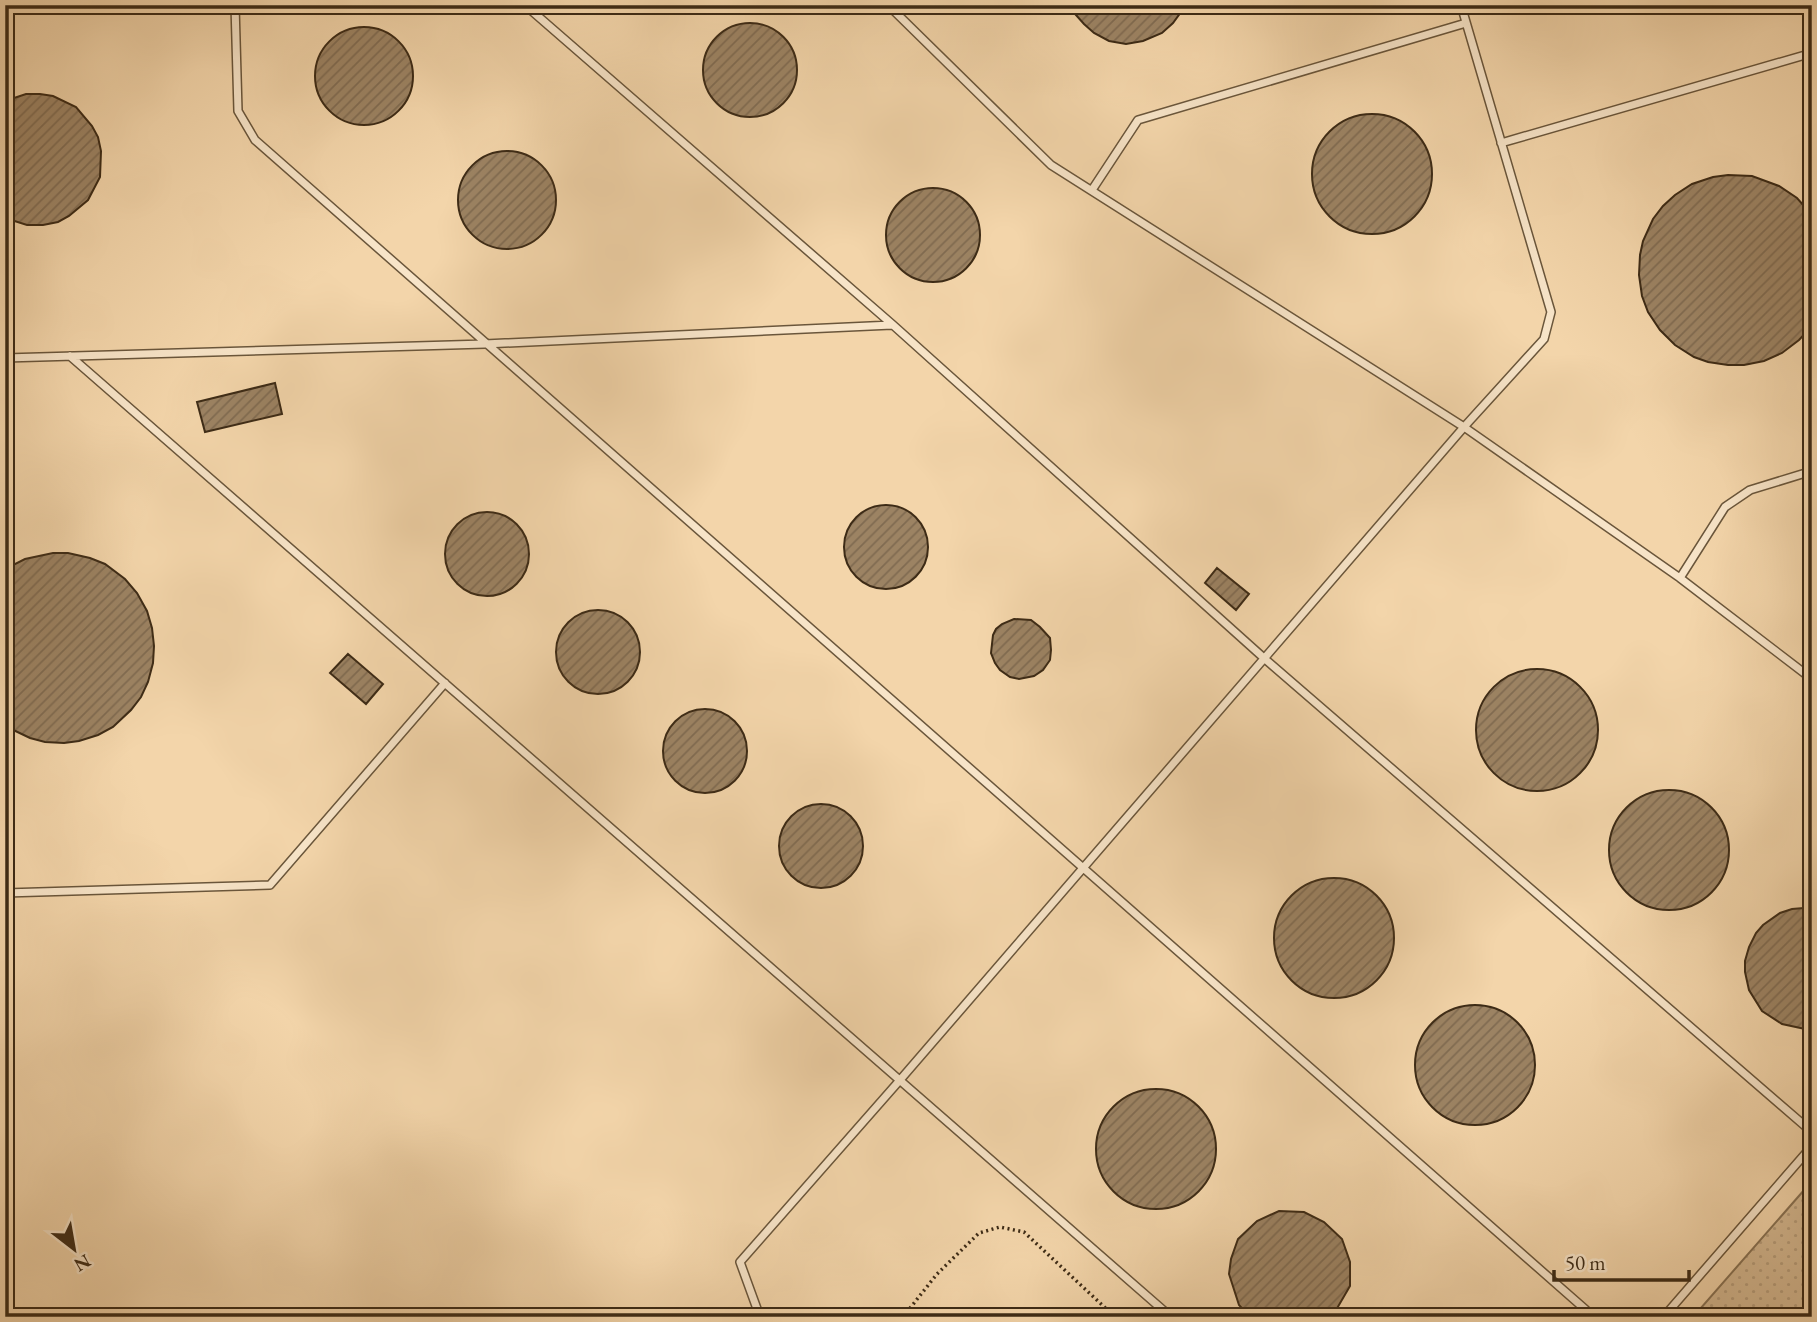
<svg xmlns="http://www.w3.org/2000/svg" width="1817" height="1322" font-family="'EB Garamond',serif">
<defs>
<pattern id="grass-dots" width="8" height="8" patternUnits="userSpaceOnUse" patternTransform="scale(1.75)"><rect width="8" height="8" fill="#d4b891"/><path d="M2 2h.1M6 6h.1" fill="none" stroke="#b79e7c" stroke-width="1.8" stroke-linecap="round"/></pattern>
<pattern id="building-hatch" width="6" height="6" patternUnits="userSpaceOnUse" patternTransform="scale(1.75)"><rect width="6" height="6" fill="#9c8363"/><path d="M-1 1l2-2M0 6l6-6M5 7l2-2" fill="none" stroke="#806b51"/></pattern>
</defs>
<rect width="100%" height="100%" fill="#f3d5aa"/>
<filter id="stains"><feTurbulence type="fractalNoise" baseFrequency=".00286" numOctaves="4"/><feColorMatrix values="0 0 0 0 .2 0 0 0 0 .09 0 0 0 0 .02 0 0 0 .5 -.17"/></filter>
<radialGradient id="worn" r=".72"><stop offset=".6" stop-color="#630" stop-opacity="0"/><stop offset="1" stop-color="#630" stop-opacity=".3"/></radialGradient>
<path fill="url(#grass-dots)" stroke="#887254" stroke-width="2" d="M1812,1181V1317H1693Z"/>
<path fill="url(#building-hatch)" stroke="#3d2b16" stroke-width="2" d="M1067,5H1186L1173,23L1162,33L1143,41L1126,44L1109,41L1094,33L1084,24Z
M703 70a47 47 0 1 1 94 0a47 47 0 1 1-94 0Z
M315 76a49 49 0 1 1 98 0a49 49 0 1 1-98 0Z
M26,94H40L53,96L76,107L92,126L98,137L101,151L100,177L88,200L69,216L58,222L43,225H27L5,218V101Z
M1312 174a60 60 0 1 1 120 0a60 60 0 1 1-120 0Z
M458 200a49 49 0 1 1 98 0a49 49 0 1 1-98 0Z
M1728,175L1752,176L1779,186L1797,198L1812,215V326L1799,340L1782,353L1764,361L1744,365H1728L1708,362L1694,357L1675,345L1660,330L1648,312L1642,296L1639,275L1640,255L1643,241L1653,219L1663,206L1675,195L1692,184L1713,177Z
M886 235a47 47 0 1 1 94 0a47 47 0 1 1-94 0Z
M275,383L282,414L205,432L197,402Z
M844 547a42 42 0 1 1 84 0a42 42 0 1 1-84 0Z
M445 554a42 42 0 1 1 84 0a42 42 0 1 1-84 0Z
M53,553H68L90,558L105,564L125,579L137,593L147,611L152,628L154,646L153,663L148,682L141,697L131,710L113,727L98,735L79,741L64,743L45,742L30,738L5,726V569L25,559Z
M1217,568L1249,594L1236,610L1205,583Z
M556 652a42 42 0 1 1 84 0a42 42 0 1 1-84 0Z
M1014,619L1031,620L1040,627L1050,638L1051,650L1050,660L1043,670L1034,676L1019,679L1010,677L1000,670L995,663L991,653L993,635L996,629L1002,624Z
M348,654L383,684L366,704L330,673Z
M1476 730a61 61 0 1 1 122 0a61 61 0 1 1-122 0Z
M663 751a42 42 0 1 1 84 0a42 42 0 1 1-84 0Z
M1609 850a60 60 0 1 1 120 0a60 60 0 1 1-120 0Z
M779 846a42 42 0 1 1 84 0a42 42 0 1 1-84 0Z
M1274 938a60 60 0 1 1 120 0a60 60 0 1 1-120 0Z
M1804,908H1812V1029H1805L1782,1024L1762,1011L1749,990L1745,972V961L1749,947L1756,933L1763,925L1780,913L1792,909Z
M1415 1065a60 60 0 1 1 120 0a60 60 0 1 1-120 0Z
M1096 1149a60 60 0 1 1 120 0a60 60 0 1 1-120 0Z
M1279,1211L1304,1212L1324,1222L1342,1239L1350,1262V1286L1332,1317H1250L1239,1305L1229,1274L1231,1259L1238,1239L1257,1221Z"/>
<g fill="none" stroke-linecap="round" stroke-linejoin="round">
<g stroke="#6a563b" stroke-width="10">
<path id="service" d="M235,5L238,111L255,140L1586,1310L1588,1317
M525,5L893,325L1265,659L1812,1132
M888,5L1051,165L1464,427L1680,578L1812,679
M1501,143L1812,53
M1092,190L1138,120L1466,23
M70,356L1171,1317
M5,358L485,344L892,325
M1680,578L1725,507L1750,490L1812,471
M5,893L270,885L445,683
M760,1317L740,1262L900,1080L1464,427L1544,339L1551,312L1461,5
M1660,1317L1667,1313L1812,1146"/>
</g>
<path stroke="#3d2b16" stroke-width="3.5" stroke-dasharray="2 3.5" stroke-linecap="butt" d="M903,1317L937,1274L979,1233L1000,1227L1024,1232L1115,1317"/>
<use href="#service" stroke="#f7e4c8" stroke-width="7"/>
</g>
<rect width="1817" height="1322" fill="none" stroke="#f3d5aa" stroke-width="28"/>
<rect x="7" y="7" width="1803" height="1308" fill="none" stroke="#3d2b16" stroke-width="3.5"/>
<rect x="14" y="14" width="1789" height="1294" fill="none" stroke="#3d2b16" stroke-width="2"/>
<g transform="translate(74 1249) rotate(149)" stroke="#f7e4c8" stroke-width="5" paint-order="stroke">
<path d="M0-5L12 26L0 18L-12 26Z" fill="#3d2b16"/>
<text y="-10" font-size="19" font-weight="bold" text-anchor="middle" fill="#3d2b16">N</text>
</g>
<path d="M1554 1270v10h135v-10" fill="none" stroke="#3d2b16" stroke-width="3.5"/>
<text x="1565" y="1270" font-size="21" fill="#3d2b16" stroke="#f7e4c8" stroke-width="5" paint-order="stroke">50 m</text>
<rect width="100%" height="100%" filter="url(#stains)"/>
<rect width="100%" height="100%" fill="url(#worn)"/>
</svg>
